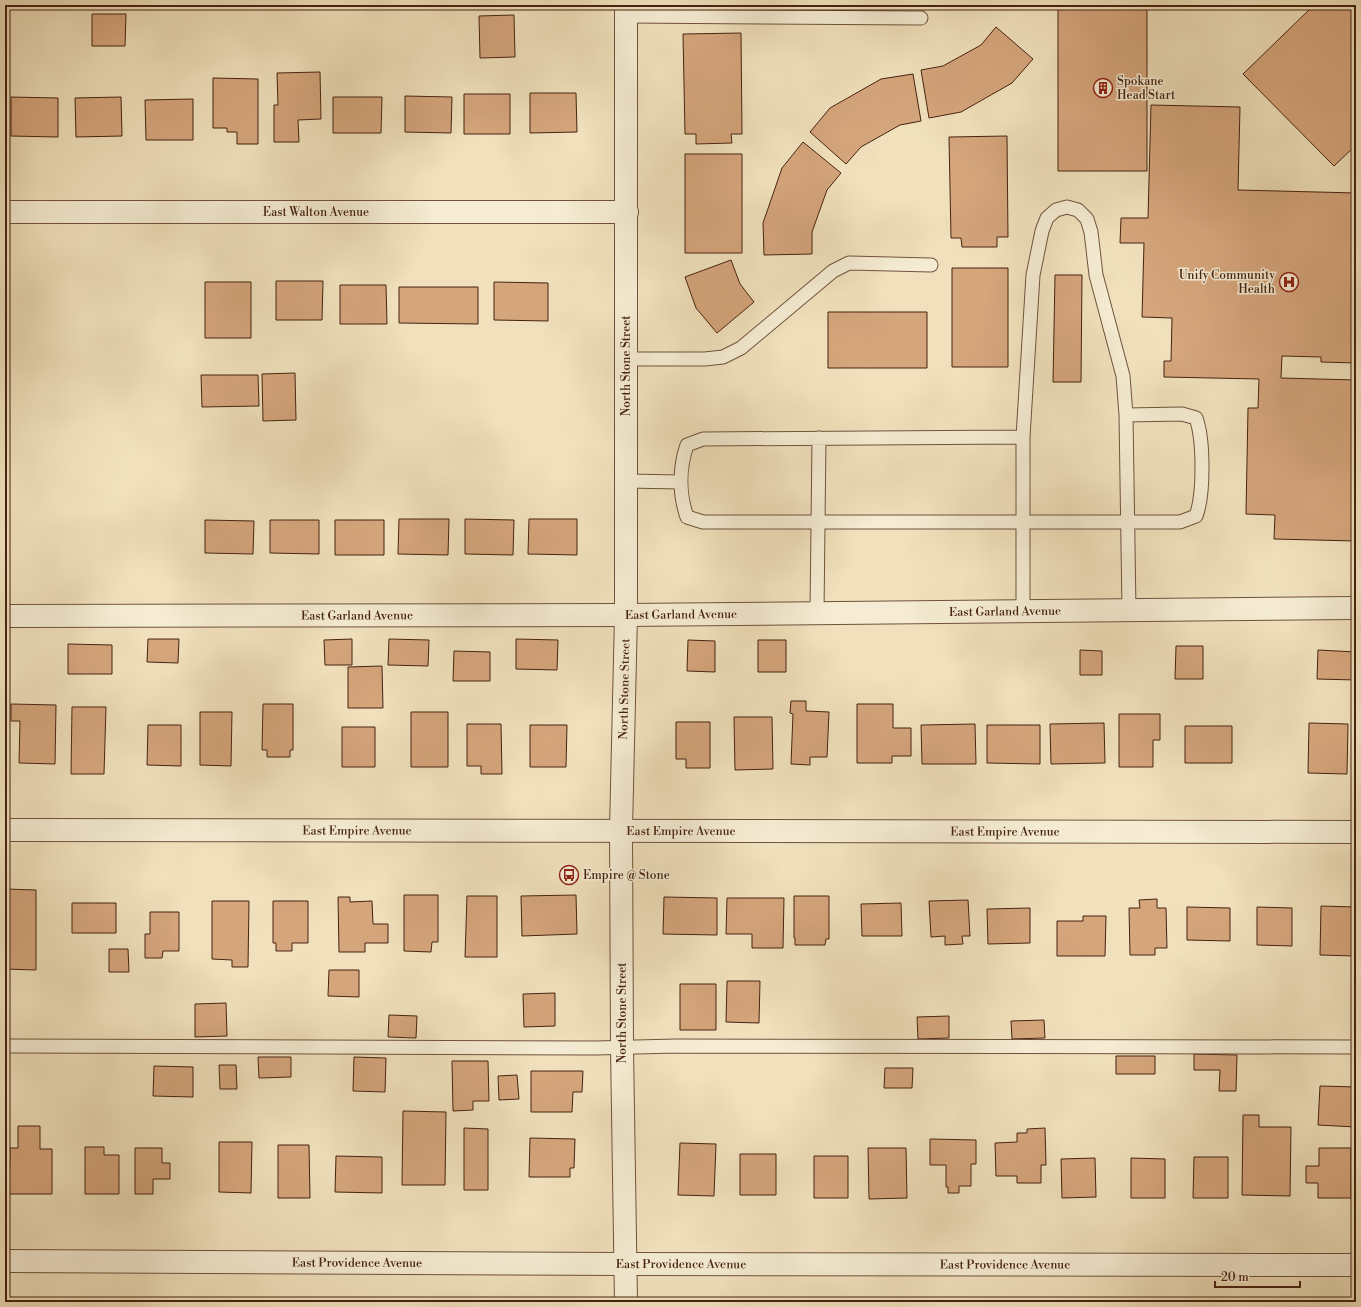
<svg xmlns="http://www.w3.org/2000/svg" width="1361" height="1307" font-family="'Libre Bodoni',serif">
<rect width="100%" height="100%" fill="#f0e1bc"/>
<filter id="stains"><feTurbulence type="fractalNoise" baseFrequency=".005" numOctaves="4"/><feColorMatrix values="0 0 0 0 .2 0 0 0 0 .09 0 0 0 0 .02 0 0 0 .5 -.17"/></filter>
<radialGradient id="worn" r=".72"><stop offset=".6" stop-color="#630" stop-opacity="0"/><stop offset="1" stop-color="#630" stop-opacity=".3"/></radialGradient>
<path fill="#d5a57c" stroke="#462311" d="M1058,5H1147V171H1058Z
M1314,5H1354L1356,7V145L1334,166L1243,74Z
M92,14H126L125,46H92Z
M514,15L515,57L480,58L479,16Z
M996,27L1033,59L1012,83L961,112L929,118L921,70L943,66L981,45Z
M741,33L742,134H731L732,143L696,144V134H685L683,34Z
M320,72L321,119L298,120L299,142H274V105H278L277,73Z
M913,74L921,121L900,125L861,147L846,164L810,132L830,108L881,79Z
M213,78L258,79V144H237V132H227V128H213Z
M530,93H576L577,132L530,133Z
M464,94H510V134H464Z
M405,96L452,97L451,133L405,132Z
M11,97L58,98V137L11,136Z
M121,97L122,136L76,137L75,98Z
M333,97H382L381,133H333Z
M193,99V140H146L145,100Z
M1151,105L1240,107L1238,190L1356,193V363L1321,362V357L1282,356L1281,378L1356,380V541L1274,539L1275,515L1246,514L1248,408H1258L1259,379L1164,377V361H1171L1172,318L1142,317L1144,243H1120L1121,218H1148Z
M1007,136L1008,237H997V247H962L961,238H951L949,137Z
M803,142L841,173L827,190L812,232V254L764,255L763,223L782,168Z
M685,154H742V253H685Z
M731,260L740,284L754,302L717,333L696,308L685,277Z
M952,268H1008V367H952Z
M1055,275H1082L1081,382H1053Z
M276,281H323L322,320H276Z
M205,282H251V338H205Z
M494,282L548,283V321L494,320Z
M340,285H386L387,324H340Z
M399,287H478V324L399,323Z
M828,312H927V368H828Z
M295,373L296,420L263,421L262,374Z
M201,375H258L259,406L202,407Z
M399,519H449L448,555L398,554Z
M465,519L514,520L513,555L465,554Z
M529,519H577V555L528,554Z
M205,520L254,521L253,554L205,553Z
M270,520H319V554L270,553Z
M335,520H384V555H335Z
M148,639H179L178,663L147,662Z
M352,639V665H325L324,640Z
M389,639L429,640L428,666L388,665Z
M516,639L558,640L557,670L516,669Z
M688,640L715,641V672L687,671Z
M758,640H786V672H758Z
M68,644L112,645V674H68Z
M1176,646H1203V679H1175Z
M1080,650L1102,651V675H1080Z
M1318,650L1356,652V680L1317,679Z
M454,651L490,652V681H453Z
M382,666L383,708H348V667Z
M791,701H806V711L829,712L827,757H810V765L791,764L793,714L790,713Z
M11,704L56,705L55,764L19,763L20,721H11Z
M263,704H293V750H290V757H267V750H262Z
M857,704H893V728H911V756H892V763H857Z
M72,707H106L104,774H71Z
M200,712H232L231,766L200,765Z
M411,712H448V767H411Z
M1119,714H1160V740H1153V767H1119Z
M734,717H772L773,769L735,770Z
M676,722H710V768H686V759H676Z
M1104,723L1105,763L1051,764L1050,724Z
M1309,723L1348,724L1347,774L1308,773Z
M467,724H501L502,774H481V766H467Z
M975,724L976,764H922L921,725Z
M148,725H181V766L147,765Z
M530,725H567L566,767H530Z
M987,725H1040V764L987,763Z
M1185,726H1232V763H1185Z
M342,727H375V767H342Z
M5,889L36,890V970L5,969Z
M404,895H438V942H432L431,952L404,951Z
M576,895L577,934L522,936L521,896Z
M467,896H497V957H465Z
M794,896H829V939H826L825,945H795V938H794Z
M338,897H350V902L372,901L373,924H388V943H365V952H339Z
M664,897L717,898V935L663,934Z
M727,898H784L783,948H752V934H726Z
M1157,899V908H1166L1167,948H1155V955H1130L1129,908H1140L1139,900Z
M968,900L970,936H962L963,944L945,945V936L931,937L929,901Z
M212,901H249L248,967H232V960L212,959Z
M273,901H308V943H292V951H276V943H273Z
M72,903H116V933H72Z
M901,903L902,936H862L861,904Z
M1321,906L1355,907L1354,956L1320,955Z
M1187,907L1230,908V941L1187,940Z
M1257,907L1292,908V946L1257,945Z
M1030,908V943L988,944L987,909Z
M150,912H179V951H163L162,958H145V934H150Z
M1083,916H1106L1105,956H1057V921H1083Z
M109,949H128L129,972H109Z
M329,970H359V997L328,996Z
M727,981H760L759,1023L726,1022Z
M680,984H716V1030H680Z
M555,993V1026L524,1027L523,994Z
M226,1003L227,1036L195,1037V1004Z
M389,1015L417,1016L416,1038L388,1037Z
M949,1016V1038L918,1039L917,1017Z
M1044,1020L1045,1038L1012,1039L1011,1021Z
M1194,1054L1237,1055L1236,1091H1219L1220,1070H1194Z
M1116,1056H1155V1074H1116Z
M258,1057H291V1077L259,1078Z
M354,1057L386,1058L385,1092L353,1091Z
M452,1061H488L489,1101H473V1110L453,1111Z
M219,1065H236L237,1089H220Z
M154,1066L193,1067V1097L153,1096Z
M885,1068H913L912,1088H884Z
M531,1071H583L582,1092H573L572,1112H531Z
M517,1075L519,1099L499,1100L498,1076Z
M1320,1086L1356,1087V1127L1318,1125Z
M403,1111L446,1112L445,1185H402Z
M1243,1115H1259V1127H1291L1290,1196L1242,1195Z
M18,1126H40V1149H52V1194H9L10,1148H18Z
M464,1128L488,1129V1190H464Z
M1045,1128L1046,1165H1041V1183H1017V1176H996L995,1143L1017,1142V1133H1027V1129Z
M530,1138L575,1139L574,1168H570V1177H529Z
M930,1139L976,1140V1164H971V1186H959V1193H948V1187H946V1165H930Z
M219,1142H252L251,1193L219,1192Z
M680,1143L716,1144L714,1196L678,1195Z
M278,1145H309L310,1198H278Z
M85,1147H104V1155H119V1194H85Z
M135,1148H162V1163H170V1179H153V1194H135Z
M868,1148H906L907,1198L869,1199Z
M1319,1148H1351V1198H1318V1183H1306V1166H1319Z
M740,1154H776V1195H740Z
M336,1156L382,1157V1193L335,1192Z
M814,1156H848V1198H814Z
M1194,1157H1228V1198H1193Z
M1095,1158L1096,1197L1062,1198L1061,1159Z
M1131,1158L1165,1159V1198H1131Z"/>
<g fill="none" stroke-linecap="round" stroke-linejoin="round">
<g stroke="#70523c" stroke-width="15">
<path id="service" d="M626,16L921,18
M626,359H705L723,357L741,348L833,271L849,263L931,265
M1023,437L1033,275L1042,231L1047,218L1056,210L1067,207L1078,210L1087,219L1091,232L1096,275L1123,376L1126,415
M626,481L681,482
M1023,610V437L703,439L687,445C679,468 679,494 687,517L703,522H1180L1196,516C1204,495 1204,440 1196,418L1182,414L1126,415L1129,610
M817,612L819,438
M5,1046L595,1048L677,1046L1356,1047"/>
</g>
<g stroke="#70523c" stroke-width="24">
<g id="minor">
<path id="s1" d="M5,212H627"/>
<path id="s2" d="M5,616L626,615L1356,608"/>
<path id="s3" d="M5,1261L625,1264L1356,1265"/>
<path id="s4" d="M626,1302L622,1048L621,830L626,615V5"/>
</g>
</g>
<g stroke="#70523c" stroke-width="24">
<g id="tertiary">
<path id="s5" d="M5,830L1356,832"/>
</g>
</g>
<use href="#service" stroke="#f5ecd3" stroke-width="13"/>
<use href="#minor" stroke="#f5ecd3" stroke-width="22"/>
<use href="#tertiary" stroke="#f5ecd3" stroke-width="22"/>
</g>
<defs>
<g id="building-ring" transform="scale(1)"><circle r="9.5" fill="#f5ecd3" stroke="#8f2418" stroke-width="1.5"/><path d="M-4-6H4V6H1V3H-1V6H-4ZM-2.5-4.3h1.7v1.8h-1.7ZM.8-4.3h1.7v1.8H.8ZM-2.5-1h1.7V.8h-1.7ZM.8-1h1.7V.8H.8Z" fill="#8f2418"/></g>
<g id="hospital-ring" transform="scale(1)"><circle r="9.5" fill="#f5ecd3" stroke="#8f2418" stroke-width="1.5"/><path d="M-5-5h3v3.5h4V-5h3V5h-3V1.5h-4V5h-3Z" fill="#8f2418"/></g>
<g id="bus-ring" transform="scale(1)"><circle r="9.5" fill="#f5ecd3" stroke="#8f2418" stroke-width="1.5"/><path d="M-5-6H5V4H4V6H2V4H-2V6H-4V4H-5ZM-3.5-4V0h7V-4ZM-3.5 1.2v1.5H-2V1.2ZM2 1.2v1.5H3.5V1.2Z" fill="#8f2418"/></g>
</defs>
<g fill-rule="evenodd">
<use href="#building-ring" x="1103" y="88"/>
<use href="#hospital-ring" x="1289" y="282"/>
<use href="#bus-ring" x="569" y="875"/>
</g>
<g text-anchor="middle" stroke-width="3" stroke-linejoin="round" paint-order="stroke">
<g font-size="12" fill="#462311" stroke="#f5ecd3" text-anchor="start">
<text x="1117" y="85">Spokane<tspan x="1117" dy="14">Head Start</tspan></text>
<text x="1275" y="279" text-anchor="end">Unify Community<tspan x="1275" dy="14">Health</tspan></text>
<text x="583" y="879">Empire @ Stone</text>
</g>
<g font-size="12" fill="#462311" stroke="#f5ecd3">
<text dy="4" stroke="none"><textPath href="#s1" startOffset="311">East Walton Avenue</textPath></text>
<text transform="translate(626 366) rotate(-90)" y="4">North Stone Street</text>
<text dy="4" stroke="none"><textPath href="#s2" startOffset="1000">East Garland Avenue</textPath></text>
<text dy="4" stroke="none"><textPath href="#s2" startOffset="676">East Garland Avenue</textPath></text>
<text dy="4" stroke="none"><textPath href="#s2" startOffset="352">East Garland Avenue</textPath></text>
<text dy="4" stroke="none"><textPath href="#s4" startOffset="613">North Stone Street</textPath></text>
<text dy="4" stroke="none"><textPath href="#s5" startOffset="352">East Empire Avenue</textPath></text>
<text dy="4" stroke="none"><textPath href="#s5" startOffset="676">East Empire Avenue</textPath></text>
<text dy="4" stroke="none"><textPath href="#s5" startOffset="1000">East Empire Avenue</textPath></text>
<text transform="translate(622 1013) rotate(-90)" y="4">North Stone Street</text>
<text dy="4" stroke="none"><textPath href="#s3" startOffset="352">East Providence Avenue</textPath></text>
<text dy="4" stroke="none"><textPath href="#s3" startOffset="676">East Providence Avenue</textPath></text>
<text dy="4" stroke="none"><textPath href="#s3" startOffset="1000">East Providence Avenue</textPath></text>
</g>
</g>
<rect width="1361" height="1307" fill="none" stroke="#f0e1bc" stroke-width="20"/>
<rect x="6" y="6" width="1349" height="1295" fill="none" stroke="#462311" stroke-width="2"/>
<rect x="10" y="10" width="1341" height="1287" fill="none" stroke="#462311"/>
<path d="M1215 1281v6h85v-6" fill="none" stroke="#462311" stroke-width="2"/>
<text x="1221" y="1281" font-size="12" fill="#462311" stroke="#f5ecd3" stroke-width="3" paint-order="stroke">20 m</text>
<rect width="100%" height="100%" filter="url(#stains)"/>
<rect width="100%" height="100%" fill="url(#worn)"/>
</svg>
